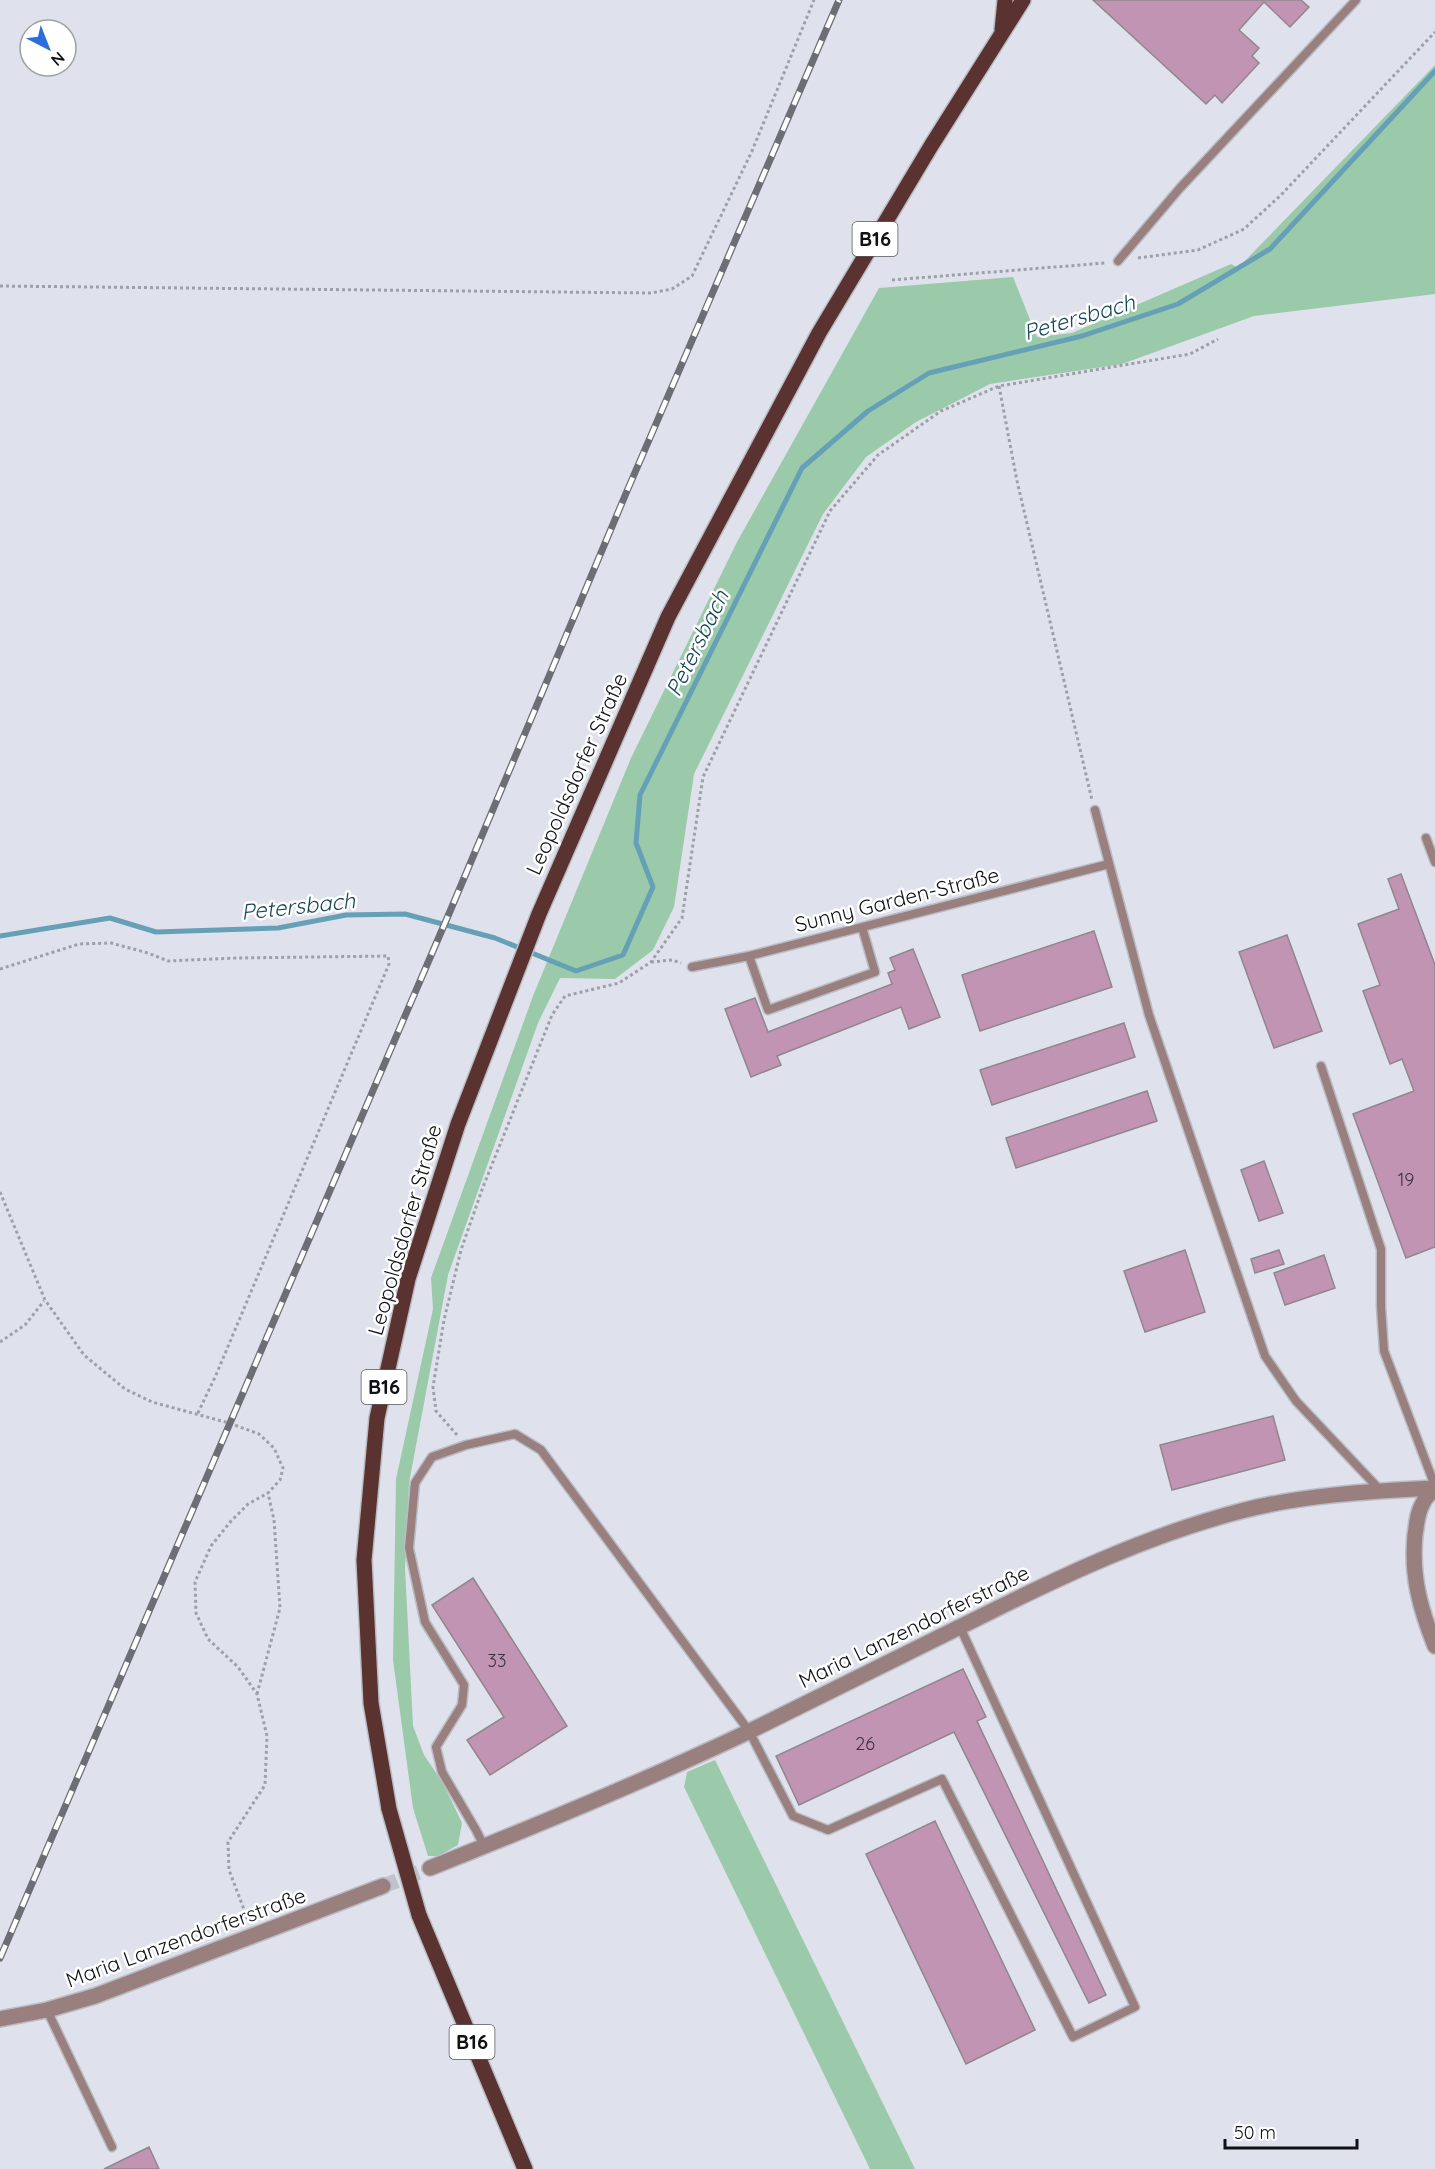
<svg xmlns="http://www.w3.org/2000/svg" width="1435" height="2169" font-family="Quicksand,sans-serif">
<rect width="100%" height="100%" fill="#dfe2ec"/>
<path fill="#9acaa9" d="M1435,65V294L1254,316L1122,364L990,384L916,422L866,457L823,514L694,774L674,907L653,950L615,979L560,978L538,1023L448,1275L409,1483L405,1568L413,1726L424,1755L443,1783L462,1823L458,1845L438,1856H428L413,1808L393,1660L396,1479L433,1309L431,1278L533,996L631,758L737,542L879,288L1013,277L1037,337L1072,333L1231,264L1238,268Z
M715,1760L915,2169H870L684,1787L687,1772Z"/>
<g fill="none" stroke-linecap="round" stroke-linejoin="round">
<path stroke="#66a0b7" stroke-width="5" d="M0,936L110,918L156,932L278,928L346,915L405,914L495,938L576,971L623,955L653,887L636,843L640,795L802,468L868,411L929,373L1082,336L1178,304L1270,249L1435,71"/>
</g>
<path fill="#c294b4" stroke="#90868c" stroke-width="1.5" d="M1093,0H1301L1309,7L1290,27L1264,2L1239,30L1259,48L1252,56L1259,63L1222,103L1215,95L1206,104Z
M1401,874L1435,965V1247L1406,1258L1353,1114L1414,1091L1402,1059L1390,1064L1363,991L1380,985L1358,924L1399,909L1388,879Z
M1094,931L1112,987L980,1031L962,975Z
M1287,935L1322,1031L1274,1048L1239,952Z
M913,949L940,1017L909,1029L901,1007L777,1056L781,1065L751,1077L725,1009L755,998L768,1032L892,984L888,973L895,970L890,958Z
M1124,1023L1135,1057L992,1105L980,1070Z
M1147,1091L1157,1121L1016,1168L1006,1138Z
M1264,1161L1283,1213L1259,1221L1241,1170Z
M1185,1250L1205,1312L1145,1332L1124,1271Z
M1279,1250L1284,1264L1255,1273L1251,1259Z
M1324,1255L1335,1288L1285,1305L1274,1273Z
M1273,1416L1285,1460L1172,1490L1160,1445Z
M473,1578L567,1726L490,1775L467,1740L504,1717L432,1605Z
M963,1669L986,1717L977,1721L1106,1995L1089,2003L954,1732L799,1805L776,1756Z
M935,1821L1035,2030L966,2064L866,1854Z
M149,2147L159,2169H104Z"/>
<g fill="none" stroke-linecap="round" stroke-linejoin="round">
<path stroke="#c0c3cc" stroke-width="15" stroke-dasharray="15 8" stroke-linecap="butt" d="M383,1886L430,1868"/>
<g stroke="#babcc5" stroke-width="11">
<path id="service" d="M1118,261L1180,188L1356,0
M1095,810L1149,1015L1265,1356L1296,1401L1381,1491
M1426,838L1435,862
M749,956L768,1010L875,972L862,927
M692,967L749,956L1109,864
M1321,1066L1381,1249V1307L1384,1351L1435,1486
M484,1846L476,1830L442,1772L436,1747L462,1705L464,1685L425,1622L409,1548L415,1483L432,1457L466,1445L515,1434L541,1450L749,1731L793,1816L828,1830L942,1779L1073,2037L1135,2007L960,1627
M47,2010L112,2147"/>
</g>
<g stroke="#babcc5" stroke-width="18">
<path id="minor" d="M430,1868C538,1825 645,1781 750,1731C828,1693 906,1653 984,1615C1066,1574 1152,1534 1241,1511C1302,1495 1372,1491 1435,1488
M0,2019L47,2010L95,1996L383,1886"/>
</g>
<g stroke="#babcc5" stroke-width="18">
<path id="tertiary" d="M1435,1488C1431,1493 1425,1497 1423,1503C1417,1513 1417,1523 1415,1535C1411,1576 1420,1608 1435,1646"/>
</g>
<g stroke="#babcc5" stroke-width="18">
<path id="primary" d="M1002,30L1005,0
M389,1809L371,1703L364,1560L377,1418L408,1279L458,1124L539,914L668,617L819,333L931,146L1023,0
M419,1915L525,2169"/>
</g>
<path stroke="#9ea0a8" stroke-width="3" stroke-dasharray="3 3" stroke-linecap="butt" d="M1138,258L1198,250L1244,229L1281,195L1435,32
M892,280L1105,263
M0,286L651,293L672,289L692,276L752,151L814,0
M999,386L1017,481L1092,800
M651,962L672,960L681,963
M0,969L79,944L111,943L148,953L168,961L236,958L388,956L389,964L216,1375L197,1415
M0,1192L45,1300L84,1355L125,1389L152,1402L229,1423L259,1434L274,1448L283,1468L280,1480L268,1493L248,1504L231,1521L211,1546L195,1582L196,1613L208,1639L238,1667L257,1694L267,1736L265,1785L228,1842L229,1870L248,1920
M0,1342L25,1325L44,1301
M457,1435L436,1411L433,1387L444,1320L461,1250L483,1187L552,1015L565,996L619,983L651,962L682,918L703,777L830,511L878,455L941,411L999,386L1190,354L1218,339
M257,1694L280,1608L274,1520L268,1493"/>
<use href="#service" stroke="#99807e" stroke-width="8"/>
<use href="#minor" stroke="#99807e" stroke-width="15"/>
<use href="#tertiary" stroke="#99807e" stroke-width="15"/>
<use href="#primary" stroke="#5a322f" stroke-width="15"/>
<g stroke="#6c6e75" stroke-width="7">
<path id="rail" d="M0,1958L451,909L627,491L839,0"/>
</g>
<use href="#rail" stroke="#fff" stroke-width="4.5" stroke-dasharray="14" stroke-linecap="butt"/>
<g stroke="#babcc5" stroke-width="18" stroke-linecap="butt">
<path id="primary-bridge" d="M389,1809L419,1915"/>
</g>
<use href="#primary-bridge" stroke="#5a322f" stroke-width="15"/>
</g>
<g text-anchor="middle" stroke-width="5" stroke-linejoin="round" paint-order="stroke">
<g font-size="18" fill="#3c323d">
<text x="1406" y="1186">19</text>
<text x="497" y="1667">33</text>
<text x="865" y="1750">26</text>
</g>
<g fill="#fff" stroke="#58585b" stroke-width="1.5">
<rect x="852.5" y="222" width="45" height="34" rx="4.5"/>
<rect x="361.5" y="1370" width="45" height="34" rx="4.5"/>
<rect x="449.5" y="2025" width="45" height="34" rx="4.5"/>
</g>
<g font-size="20" font-weight="bold" fill="#101115">
<text x="875" y="246">B16</text>
<text x="384" y="1394">B16</text>
<text x="472" y="2049">B16</text>
</g>
<g font-size="21" fill="#101115" stroke="#fff">
<text transform="translate(577 774) rotate(-66)" y="7">Leopoldsdorfer Straße</text>
<text transform="translate(897 900) rotate(-14)" y="7">Sunny Garden-Straße</text>
<text transform="translate(405 1230) rotate(-74)" y="7">Leopoldsdorfer Straße</text>
<text transform="translate(914 1627) rotate(-26)" y="7">Maria Lanzendorferstraße</text>
<text transform="translate(186 1938) rotate(-20)" y="7">Maria Lanzendorferstraße</text>
</g>
<g font-size="22" font-style="italic" fill="#164758" stroke="#fff">
<text transform="translate(1079 317) rotate(-16)" y="8">Petersbach</text>
<text transform="translate(697 643) rotate(-64)" y="8">Petersbach</text>
<text transform="translate(298 906) rotate(-6)" y="8">Petersbach</text>
</g>
</g>
<g transform="translate(48 48) rotate(138)"><circle r="28" fill="#ffffff" stroke="#9fa0a1" stroke-width="1.5"/>
<path d="M0-4.5L10 22L0 15L-10 22Z" fill="#2b6dda"/>
<text y="-9" font-size="16" font-weight="bold" text-anchor="middle" fill="#101115">N</text>
</g>
<path d="M1225 2139v9h132v-9" fill="none" stroke="#101115" stroke-width="3"/>
<text x="1234" y="2139" font-size="18" fill="#101115" stroke="#ffffff" stroke-width="4.5" paint-order="stroke">50 m</text>
</svg>
